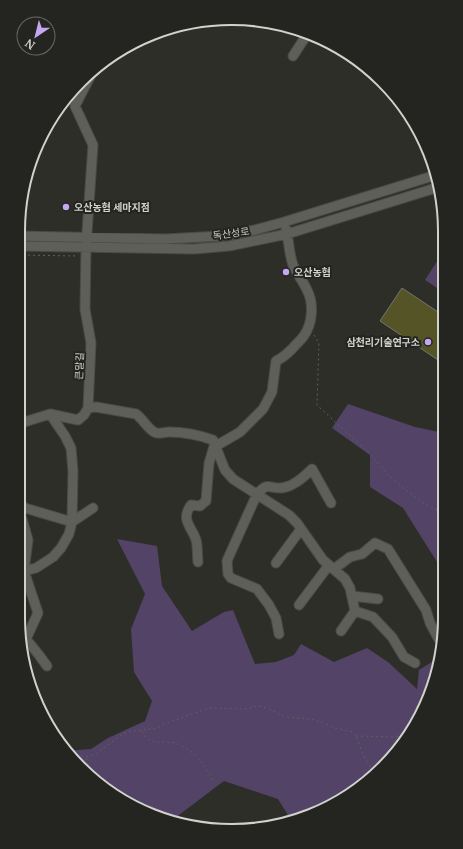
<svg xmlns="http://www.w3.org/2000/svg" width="463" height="849" font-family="Merriweather,'Noto Sans KR',serif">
<rect width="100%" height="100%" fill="#2e2e29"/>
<path fill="#524367" d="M443,252V292L425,280Z
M348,404L415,427L444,433V573L403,508L370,487V455L332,428Z
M117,539L157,546L162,586L192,631L224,612L233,610L255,664L276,662L294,655L301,644L334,662L367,648L388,662L417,689L419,670L440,657L438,673L417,724L372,778L313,815L291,820L278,799L224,781L171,821L113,795L66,751L91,749L108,738L145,721L152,701L134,672L131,629L145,594Z"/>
<path fill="#555427" stroke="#767671" d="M402,288L444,316V364L380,321Z"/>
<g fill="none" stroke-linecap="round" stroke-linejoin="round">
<g stroke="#4a4a47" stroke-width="11">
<path id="minor" d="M293,56L306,36
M18,236L165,239L220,236L255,230L284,222L436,175
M18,246L194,249L229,246L287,234L439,187
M88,408L96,407L136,414C143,419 147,428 154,432C159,435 164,432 169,432C185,432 199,435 213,440L225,470L233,479L289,515L297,523L323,560L345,579L350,588L355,611L373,617L392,637L404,657L415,663
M18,424L50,414L78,420L84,415L88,408L91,343L85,309L86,247L93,145L75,106L92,73
M216,446L240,432L263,409L272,392L276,361C283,358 288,353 293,348C296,344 300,341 303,337C313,324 314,303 307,290C303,281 297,274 293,265C289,254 289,241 286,229
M18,502L25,508L72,522L93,508
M198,562C197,555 198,546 196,540C192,527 180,520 191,505L200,506L206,501L209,463L215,443
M276,563L301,529
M18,565L24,571L38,613L26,639L39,655L47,666
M334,569L350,557L362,554L375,543L388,549L426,610L430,623L438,638
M24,571L36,568L53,557L61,548L69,534L72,522L73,471L71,448L65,436L50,414
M18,577L24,571L28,540L22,519L18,511
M352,596L378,599
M299,605L329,565
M341,631L355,611
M279,634L276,618L269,605L257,589L231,578L228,574L227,561L230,554L257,494C268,482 268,488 280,488C292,488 304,477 312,469L331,503"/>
</g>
<path stroke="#60605b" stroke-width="1" stroke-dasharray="2 3" stroke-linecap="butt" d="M18,255L78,256
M314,335L319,343L317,405L371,455L387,474L402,487L426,505L444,513
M142,731C149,748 165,739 178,744C197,753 205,765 214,783
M356,736L392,737L407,735
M67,752L86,757L96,754L121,735L127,732L157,728L164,724L209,708L246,709L258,706L270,709L279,714L285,717L311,719L324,723L334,728L353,732L356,736L363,755L375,775
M86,758C89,773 98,770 101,784"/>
<use href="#minor" stroke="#5f5f5a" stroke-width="9"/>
</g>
<g fill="#c5a7f1" stroke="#242420" stroke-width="1.5">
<circle cx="66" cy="207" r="4"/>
<circle cx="286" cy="272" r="4"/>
<circle cx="428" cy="342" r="4"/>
</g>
<g text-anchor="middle" stroke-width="4" stroke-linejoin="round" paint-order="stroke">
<g font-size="10" font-weight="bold" fill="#d1d1ce" stroke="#242420" text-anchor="start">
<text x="74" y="211">오산농협 세마지점</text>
<text x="294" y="276">오산농협</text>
<text x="420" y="346" text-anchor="end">삼천리기술연구소</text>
</g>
<g font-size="10" fill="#d1d1ce" stroke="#242420">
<text transform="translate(231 233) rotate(-8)" y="4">독산성로</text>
<text transform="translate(79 366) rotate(-88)" y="4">큰말길</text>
</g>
</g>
<path d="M0 0H463V849H0ZM231 25H232A206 206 0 0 1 438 231V618A206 206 0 0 1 232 824H231A206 206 0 0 1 25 618V231A206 206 0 0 1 231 25Z" fill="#242420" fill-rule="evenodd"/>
<path fill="none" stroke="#d1d1ce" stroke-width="2" d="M231 25H232A206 206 0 0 1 438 231V618A206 206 0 0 1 232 824H231A206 206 0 0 1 25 618V231A206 206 0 0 1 231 25Z"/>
<g transform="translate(36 36) rotate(215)"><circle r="19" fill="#242420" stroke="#696966"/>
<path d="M0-3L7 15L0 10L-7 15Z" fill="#c5a7f1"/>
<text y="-6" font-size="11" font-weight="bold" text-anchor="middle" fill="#d1d1ce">N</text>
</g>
</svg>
